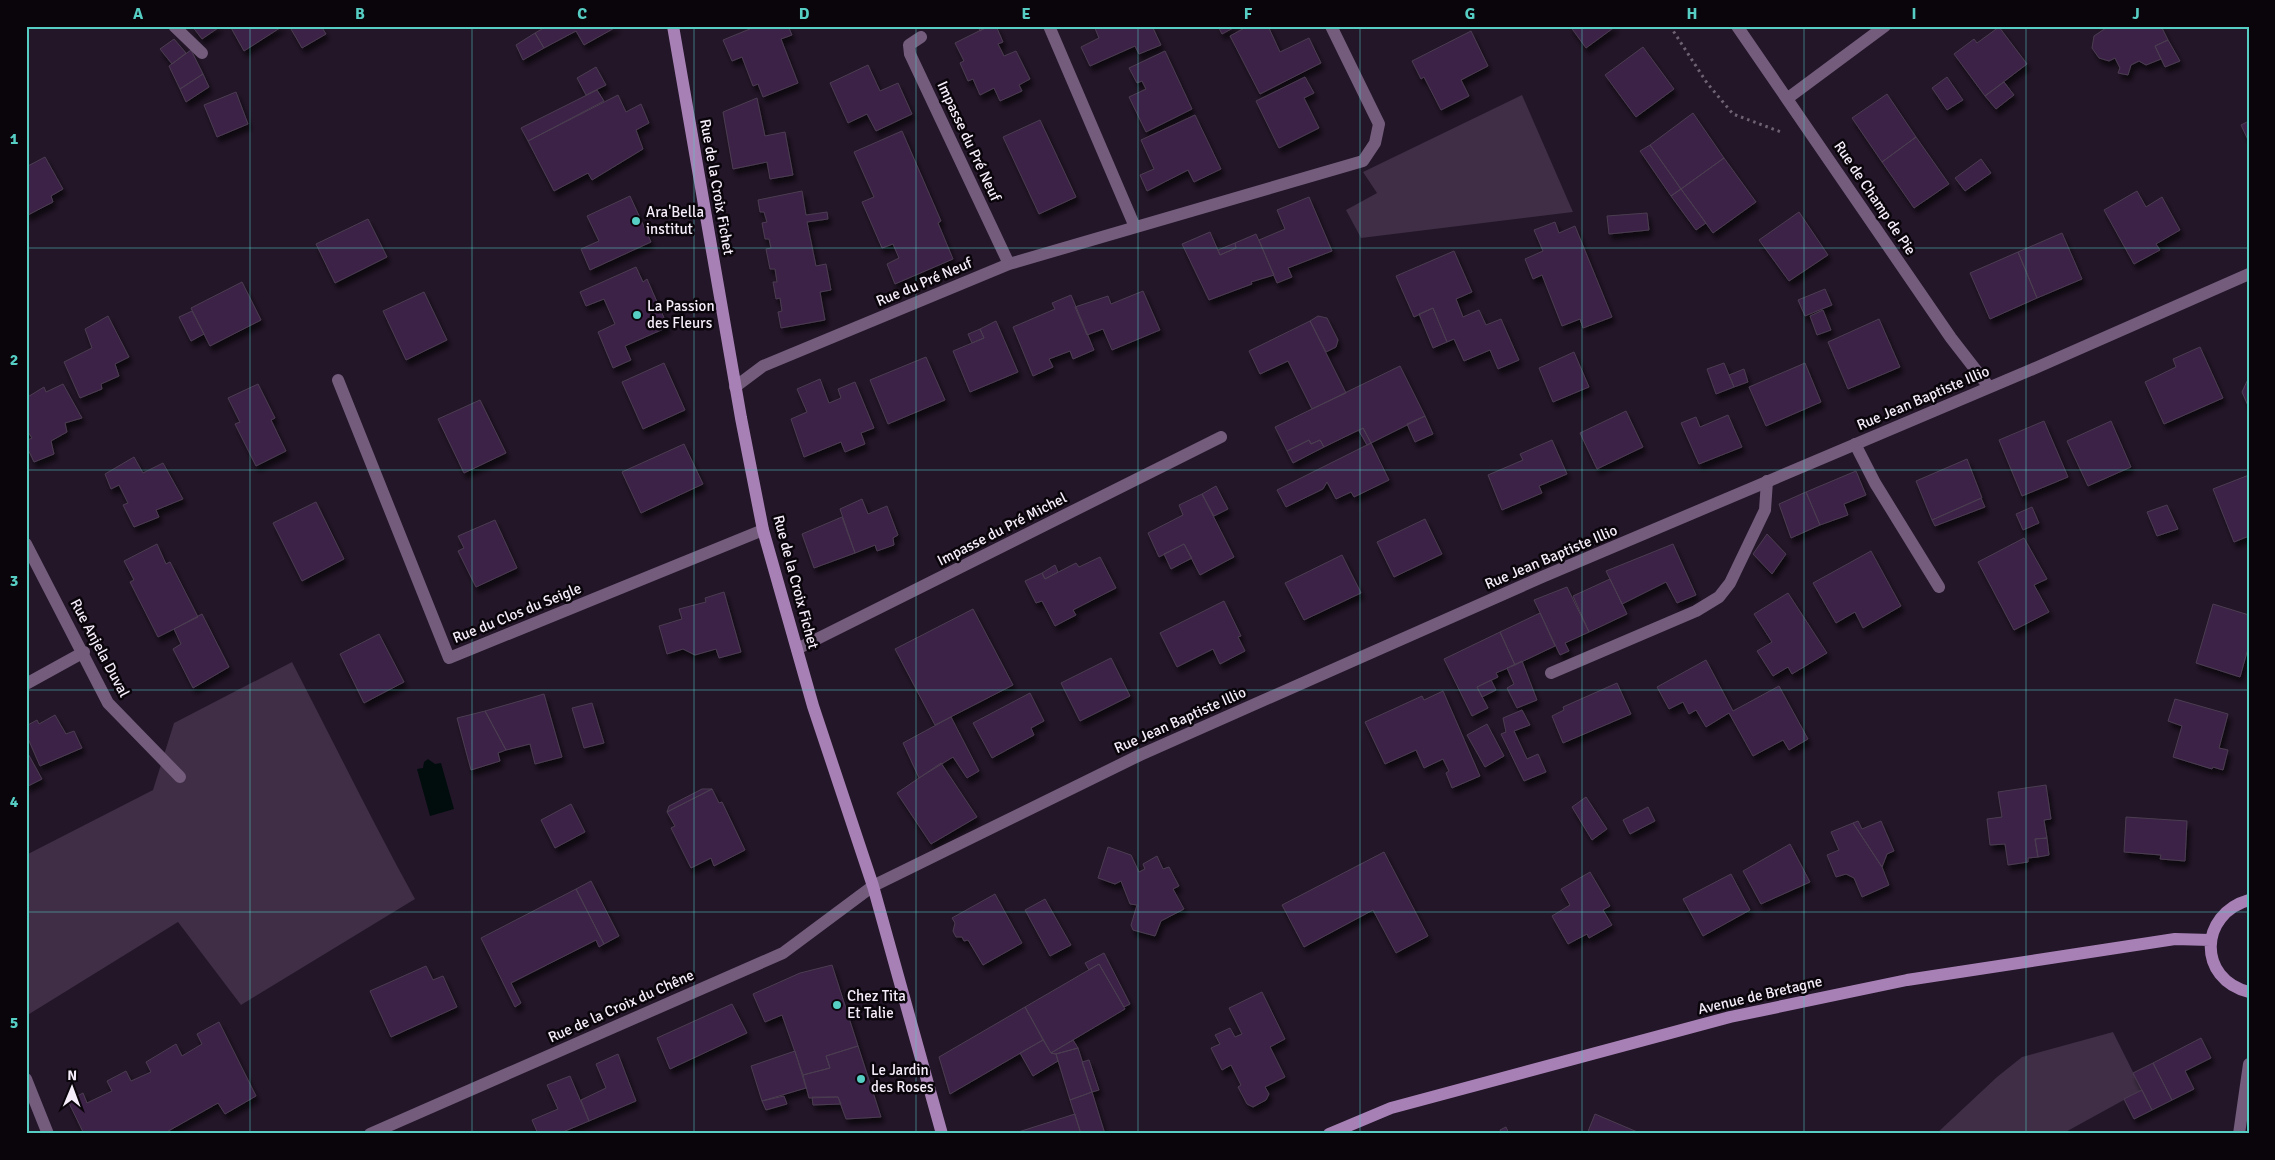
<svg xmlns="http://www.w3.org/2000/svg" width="2275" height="1160" font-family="Signika,sans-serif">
<defs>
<filter id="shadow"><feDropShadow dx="3" dy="5.5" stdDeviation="2.5" flood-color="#0009"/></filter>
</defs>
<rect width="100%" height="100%" fill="#231628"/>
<path fill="#3f2e45" d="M1522,95L1573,212L1361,238L1346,210L1377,193L1363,172Z
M292,662C333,741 372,821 415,899L241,1005L178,922L26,1016V855L153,790L174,723Z
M2113,1032L2142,1090L2062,1134H1936L1997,1077L2022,1057Z"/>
<path fill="#000d0c" d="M428,759L435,764L441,763L454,809L430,816L417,769L423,768L424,762Z"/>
<path fill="#3c2246" stroke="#4b3d51" filter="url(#shadow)" d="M192,26H221L202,39Z
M230,26H283L244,51Z
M296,26H321L326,34L302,48L291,29Z
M547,26H618L584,45L576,31L544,48L535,33Z
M757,26H788L792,35L781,39L798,83L763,97L758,84L753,86L742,57L732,61L723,40Z
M978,26H989L980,31Z
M989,26H996L1003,42L998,44L1004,56L1016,51L1030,79L1019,85L1022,91L1000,101L994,88L980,95L973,79L968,81L960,63L964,61L955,43Z
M1094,26H1152L1161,45L1139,54L1135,46L1090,66L1081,47L1099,38Z
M1218,26H1237L1222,34Z
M1248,26H1268L1280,52L1309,38L1321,63L1260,94L1230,36Z
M1570,26H1616L1586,48Z
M2109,26H2114L2115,28L2119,26H2161L2168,40L2155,46L2161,59L2146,65L2139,61L2131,65L2128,75L2118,73L2120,68L2115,58L2109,61L2099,58L2092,48L2094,36Z
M1999,27L2027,64L1985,96L1954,54L1974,39L1977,43Z
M1471,31L1488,66L1461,80L1469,96L1441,110L1424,77L1421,79L1412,61Z
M535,33L544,48L523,60L516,45Z
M174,39L186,53L172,64L160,49Z
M2168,40L2180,61L2165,67L2155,46Z
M1643,47L1674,89L1636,117L1605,75Z
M191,50L203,74L180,89L169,66Z
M1165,51L1192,109L1146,132L1129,97L1146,89L1142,81L1137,83L1129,68Z
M868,65L880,91L898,83L912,114L876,131L867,114L848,123L830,83Z
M596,67L606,85L586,95L577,78Z
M203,74L209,87L186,102L180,89Z
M1305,77L1314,93L1304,98L1319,128L1279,148L1256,101Z
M1947,77L1963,100L1947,110L1932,88Z
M2004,82L2014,95L1996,109L1985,96Z
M597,90L604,101L528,141L521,128Z
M236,92L248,124L217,137L204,105Z
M1887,94L1916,137L1882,162L1852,118Z
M618,95L626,112L641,104L649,123L636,130L643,149L592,180L588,173L554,191L528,141Z
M757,98L765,136L785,132L793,175L770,179L767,162L733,169L723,112Z
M1693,113L1724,158L1681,189L1650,145Z
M1195,115L1221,169L1194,182L1188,170L1147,191L1140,175L1154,169L1141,140Z
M1040,120L1076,197L1039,214L1003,137Z
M2249,121V142L2241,125Z
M902,131L941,221L938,223L953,259L895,284L887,264L899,258L893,244L882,248L862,202L874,197L854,152Z
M1916,137L1949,184L1914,208L1882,162Z
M1650,145L1681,189L1671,196L1640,151Z
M45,157L63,189L51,196L53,202L26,216V167Z
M1724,158L1756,202L1713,233L1681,189Z
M1981,159L1991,173L1965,191L1955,178Z
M1681,189L1706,223L1696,230L1671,196Z
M802,191L806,215L827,212L828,219L807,222L816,266L826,264L831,290L820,292L825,320L781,328L778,312L782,311L780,298L776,299L773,282H777L775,269H770L766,249L771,248L769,239H765L762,223L767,222L764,212H760L758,200Z
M2137,191L2146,207L2162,197L2180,230L2156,244L2160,250L2134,264L2104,210Z
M630,196L651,242L590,270L581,249L599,241L587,216Z
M1309,197L1332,251L1288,268L1292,277L1277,283L1259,240L1285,229L1277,210Z
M1799,212L1828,255L1789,281L1759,240Z
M1647,213L1649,230L1609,234L1607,216Z
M368,219L387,257L335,283L316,244Z
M1555,222L1559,233L1575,226L1612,317L1583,328L1580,319L1562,326L1542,275L1533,279L1525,259L1543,251L1534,230Z
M1210,232L1220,255L1236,248L1235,243L1256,234L1274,275L1251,282L1252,284L1209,300L1182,244Z
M2062,233L2082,279L2037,298L2018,252Z
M1235,243L1236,248L1220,255L1218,250Z
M1454,251L1472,292L1456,299L1463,317L1479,310L1486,325L1501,319L1519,360L1498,369L1490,350L1464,361L1454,339L1447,342L1433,308L1414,317L1396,276Z
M2018,252L2037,298L1990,319L1970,273Z
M636,267L643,282L647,279L668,327L625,346L631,360L613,368L598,332L615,324L604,299L586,306L580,292Z
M242,282L261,320L210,346L191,308Z
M1825,289L1832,305L1805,316L1798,300Z
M1143,291L1160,330L1112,350L1103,329L1087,335L1075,307L1108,296L1111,304Z
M424,292L447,340L406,360L383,311Z
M1071,295L1094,350L1073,359L1070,351L1049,359L1053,367L1033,376L1013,327L1055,309L1052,303Z
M1433,308L1447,342L1433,348L1419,314Z
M1823,310L1831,330L1817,335L1810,316Z
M192,311L204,334L191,341L179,317Z
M108,316L129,357L115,364L119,376L101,384L102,389L80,398L64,362L92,348L85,329Z
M1318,316L1327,318L1338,340L1336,347L1326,352L1310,321Z
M1879,319L1900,367L1848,389L1828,342Z
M996,321L1018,372L970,392L953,351L984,338L980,329Z
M1310,321L1346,393L1312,409L1288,361L1260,374L1249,351Z
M980,329L984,338L972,343L968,334Z
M2200,347L2223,398L2164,424L2145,382L2176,367L2173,359Z
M1574,352L1589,387L1553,402L1539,368Z
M926,357L945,400L888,424L870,380Z
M664,363L685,410L643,429L622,382Z
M1724,363L1734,387L1716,394L1707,369Z
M1805,363L1821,402L1766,426L1749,387Z
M1400,366L1425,416L1371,443L1363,428L1324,447L1320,440L1311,444L1309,440L1287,451L1275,427Z
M1744,369L1748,382L1734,387L1729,375Z
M2249,377V408L2242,392Z
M820,379L829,403L841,398L838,389L855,382L874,428L861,433L865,444L845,452L841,442L804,457L791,419L807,412L797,389Z
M63,384L82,418L65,423L67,432L51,441L54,454L34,462L26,445V441L32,438L26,429V398L44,387L46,392Z
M258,384L275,418L271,420L286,451L256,466L235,424L240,422L228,398Z
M480,400L506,453L464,473L438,419Z
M1626,411L1643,447L1597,469L1580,433Z
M1728,415L1742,447L1699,464L1681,423L1696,417L1700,427Z
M1425,416L1433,434L1415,442L1407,424Z
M2044,421L2068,477L2022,496L1999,440Z
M2111,421L2131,467L2088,486L2067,441Z
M1363,428L1371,443L1367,445L1359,431Z
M1309,440L1311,444L1320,440L1324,447L1293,463L1287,451Z
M1552,440L1567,474L1539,486L1542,493L1502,510L1488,475L1523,460L1520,454Z
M1371,443L1389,480L1354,497L1351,492L1336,499L1327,482L1323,489L1286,507L1277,490Z
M684,444L703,484L641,513L622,472Z
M134,457L143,473L163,463L183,499L156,510L159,517L134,527L123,505L128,503L119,485L111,489L105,474Z
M1967,459L1982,498L1932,520L1916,481Z
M1856,471L1866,495L1844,504L1848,515L1820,525L1806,492Z
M2249,475V536L2234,542L2213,489Z
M1216,486L1228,509L1214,516L1202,494Z
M1806,492L1820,525L1791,538L1779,504Z
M1202,494L1234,557L1200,575L1184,544L1159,557L1148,533L1183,515L1179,505Z
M1981,498L1985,507L1935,526L1932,520Z
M862,499L868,514L887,506L898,535L893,538L894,545L877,551L875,545L855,553L840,509Z
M316,502L344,559L302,581L273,523Z
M2167,505L2178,529L2157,536L2147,512Z
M2032,507L2039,523L2023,530L2016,514Z
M842,517L855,553L814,568L802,534Z
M1425,519L1442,554L1394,577L1377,542Z
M495,520L517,568L476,587L458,551L464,548L458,536Z
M1767,534L1786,554L1772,574L1753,554Z
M2024,538L2047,579L2034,585L2049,612L2014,630L1978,562Z
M157,544L166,564L170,562L198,617L158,637L130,582L134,580L124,561Z
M1184,544L1192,558L1171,569L1164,554Z
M1673,544L1696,595L1677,603L1666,582L1622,604L1606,571Z
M1871,551L1901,606L1863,628L1855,612L1836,623L1813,583Z
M1342,555L1361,593L1304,620L1285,583Z
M1100,557L1116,588L1073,610L1076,615L1055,626L1042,601L1036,603L1025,581L1042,573L1045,579L1076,563L1079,567Z
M1055,565L1058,572L1045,579L1042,573Z
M1610,579L1627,614L1589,632L1573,596Z
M1567,587L1589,632L1565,643L1569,651L1560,655L1534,600Z
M724,592L741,652L719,658L716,649L695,655L683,649L667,654L659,626L682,619L679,609L706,602L705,598Z
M1788,593L1827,653L1792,674L1788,667L1773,676L1757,651L1772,642L1754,614Z
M1224,601L1241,636L1238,637L1245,651L1220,664L1213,649L1177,667L1160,633Z
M2213,604L2249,615V645L2240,677L2196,663Z
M973,609L1013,685L935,725L895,649Z
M1540,613L1555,646L1515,665L1500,632Z
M202,614L229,667L193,688L173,649L181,644L174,629Z
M1500,632L1515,665L1496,673L1498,677L1477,687L1488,708L1472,716L1444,659Z
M379,634L404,682L364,703L340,654Z
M1111,658L1130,696L1080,721L1061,683Z
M1706,660L1733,711L1779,686L1808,739L1789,750L1783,740L1753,756L1729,713L1706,727L1696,710L1689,714L1683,702L1669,709L1657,687Z
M1522,661L1537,700L1517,708L1507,688L1514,684L1507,668Z
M1491,680L1496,690L1482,697L1477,687Z
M1617,683L1631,714L1563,743L1552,716L1564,710L1563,707Z
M1443,691L1480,776L1452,788L1446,773L1449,771L1443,759L1424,768L1416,750L1385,764L1365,722L1422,696L1424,700Z
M1030,693L1044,721L1031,728L1034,735L992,758L973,723Z
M544,694L562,757L535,764L530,744L506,750L485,711Z
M2175,699L2228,714L2219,748L2228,750L2223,770L2213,767L2212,769L2173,757L2182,726L2168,721Z
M592,703L604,743L584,748L572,708Z
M1522,710L1530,725L1514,731L1527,759L1538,754L1546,772L1524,781L1501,734L1506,732L1503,718Z
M485,711L506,750L498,753L500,761L471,770L457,718Z
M55,715L66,734L74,731L82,748L40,766L26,734V726L37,720L39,724Z
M951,717L979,771L967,778L953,757L919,778L903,743Z
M1487,724L1504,756L1485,767L1467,735Z
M26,750L42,779L26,787Z
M941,763L977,817L931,844L897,793Z
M2046,785L2051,819L2044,820L2047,838L2035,839L2038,857L2028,858V862L2008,865L2005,844L1990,845L1987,819L2002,817L1998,792Z
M702,789H712L667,812L669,806Z
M712,789L719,803L722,802L745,850L714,866L711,858L691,868L671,828L675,826L667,812Z
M1586,797L1607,829L1592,840L1572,807Z
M571,804L585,832L555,848L541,820Z
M1648,807L1655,821L1630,834L1623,820Z
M2126,817L2187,821L2185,861L2160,859L2161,855L2124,852Z
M1858,821L1862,829L1881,821L1894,851L1887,854L1882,867L1853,823Z
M1853,823L1882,867L1889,885L1862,897L1854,878L1846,874L1836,877L1827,855L1839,850L1831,832Z
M2047,838L2049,855L2038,857L2035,839Z
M1790,844L1810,882L1761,904L1743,871Z
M1108,847L1131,855L1139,872L1145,869L1143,864L1157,856L1163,869L1169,867L1179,886L1173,889L1184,909L1161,921L1155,936L1133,930L1131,925L1137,905L1130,904L1121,881L1115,884L1098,878Z
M1384,852L1428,936L1396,953L1373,910L1304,947L1282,905Z
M1590,872L1610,906L1603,910L1612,925L1589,938L1587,934L1568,944L1552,916L1570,905L1561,889Z
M1731,874L1750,910L1703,936L1683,899Z
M591,881L619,936L604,944L576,889Z
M576,889L604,944L599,947L596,940L511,983L521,1003L515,1007L481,938Z
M995,894L1022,943L983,965L968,940L964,941L962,937H956L953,931L955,923L952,918Z
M1045,899L1071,945L1050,956L1025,910Z
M1104,953L1130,1004L1124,1007L1099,964L1089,970L1085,963Z
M1099,964L1125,1009L1051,1053L1025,1007Z
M832,965L858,1046L826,1056L830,1068L803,1075L782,1015L765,1022L753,994L800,973Z
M426,966L433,980L443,976L457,1007L391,1037L370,991Z
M1262,992L1285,1039L1270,1047L1285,1077L1265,1087L1269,1094L1266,1100L1253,1107L1247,1104L1238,1087L1241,1085L1231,1065L1222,1070L1211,1048L1220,1044L1215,1035L1230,1028L1235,1037L1242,1034L1229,1008Z
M732,1004L747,1033L670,1069L657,1038Z
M1025,1007L1043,1040L950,1094L939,1057Z
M219,1022L256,1096L225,1114L218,1103L163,1134H84L68,1101L83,1093L87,1103L112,1091L107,1081L126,1071L131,1081L151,1072L146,1062L176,1044L182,1056L202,1044L197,1034Z
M2201,1038L2211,1058L2185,1071L2194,1089L2172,1100L2153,1063Z
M1043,1040L1051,1053L1056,1054L1058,1061L1033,1076L1020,1053Z
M1073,1040L1078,1048L1056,1054L1051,1053Z
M858,1046L881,1117L846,1119L838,1097L809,1098L803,1075L830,1068L826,1056Z
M1078,1048L1092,1092L1070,1100L1056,1054Z
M795,1051L806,1088L762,1101L751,1066Z
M618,1054L636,1101L589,1121L581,1100L606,1088L596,1064Z
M1089,1060L1099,1090L1092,1092L1082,1062Z
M2153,1063L2172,1100L2152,1110L2133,1073Z
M570,1076L589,1121L558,1134H538L532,1120L558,1109L547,1085Z
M2142,1090L2152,1110L2134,1119L2124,1099Z
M1092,1092L1105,1134H1081L1070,1100Z
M784,1096L787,1104L766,1110L762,1101Z
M812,1097H838L841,1104L813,1105Z
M1075,1114L1081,1134H1012Z
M1595,1114L1642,1134H1587Z
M1506,1127L1509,1134H1501L1500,1130Z"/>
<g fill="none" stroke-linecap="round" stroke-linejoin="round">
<path stroke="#6e6373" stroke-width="3" stroke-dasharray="2.5 4" stroke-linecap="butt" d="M1670,26L1707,83L1733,114L1781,132"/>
<path stroke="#745c7d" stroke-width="12" d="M174,26L202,53
M1855,444L1875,483L1939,587
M1551,673L1696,611L1719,597L1730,583L1765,510L1767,481"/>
<path stroke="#745c7d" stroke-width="12" d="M1049,26L1135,227
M1737,26L1951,338L1989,387
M921,37L909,45L910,54L1009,264
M1788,98L1885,26
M338,380L449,658L763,530
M735,387L763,366L1009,264L1363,161L1375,143L1379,124L1331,26
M26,544L108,703L180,777
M797,649L1221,437
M26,684L84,652
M26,1079L48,1134
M370,1134L783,953L873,886L1140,755L1542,577L2033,369L2249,274
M2239,1134L2249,1064"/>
<path stroke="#a780b6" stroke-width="12" d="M673,26L741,418L763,530L813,706L873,886L942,1134
M2249,900C2199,914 2197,979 2249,992
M1329,1134L1391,1108L1730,1017L1907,980L2175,939L2210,940"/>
</g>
<path fill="none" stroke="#56cec4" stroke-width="1" stroke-opacity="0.55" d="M250,26V1134M472,26V1134M694,26V1134M916,26V1134M1138,26V1134M1360,26V1134M1582,26V1134M1804,26V1134M2026,26V1134M26,248H2249M26,470H2249M26,690H2249M26,912H2249"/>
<g fill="#56cec4" stroke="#09050b" stroke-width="2">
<circle cx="636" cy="221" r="5"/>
<circle cx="637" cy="315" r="5"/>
<circle cx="837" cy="1005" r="5"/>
<circle cx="861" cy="1079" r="5"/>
</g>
<g text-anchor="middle" stroke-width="5" stroke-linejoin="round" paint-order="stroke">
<g font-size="15" fill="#f6edfa" stroke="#09050b">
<text transform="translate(969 141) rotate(65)" y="5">Impasse du Pré Neuf</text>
<text transform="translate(717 187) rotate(80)" y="5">Rue de la Croix Fichet</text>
<text transform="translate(1875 198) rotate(56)" y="5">Rue de Champ de Pie</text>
<text transform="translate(924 282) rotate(-23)" y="5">Rue du Pré Neuf</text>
<text transform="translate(1923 398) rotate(-23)" y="5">Rue Jean Baptiste Illio</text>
<text transform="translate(1002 529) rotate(-27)" y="5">Impasse du Pré Michel</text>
<text transform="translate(1551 557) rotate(-23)" y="5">Rue Jean Baptiste Illio</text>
<text transform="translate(796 582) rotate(75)" y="5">Rue de la Croix Fichet</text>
<text transform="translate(517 613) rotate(-22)" y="5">Rue du Clos du Seigle</text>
<text transform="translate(100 648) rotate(62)" y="5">Rue Anjela Duval</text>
<text transform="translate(1180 720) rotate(-24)" y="5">Rue Jean Baptiste Illio</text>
<text transform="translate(1760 995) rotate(-13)" y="5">Avenue de Bretagne</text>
<text transform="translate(621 1006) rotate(-24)" y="5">Rue de la Croix du Chêne</text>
</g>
<g font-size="15" fill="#f6edfa" stroke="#09050b" text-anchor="start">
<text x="646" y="217">Ara'Bella<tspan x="646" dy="17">institut</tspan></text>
<text x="647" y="311">La Passion<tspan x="647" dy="17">des Fleurs</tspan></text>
<text x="847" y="1001">Chez Tita<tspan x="847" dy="17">Et Talie</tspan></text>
<text x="871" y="1075">Le Jardin<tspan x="871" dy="17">des Roses</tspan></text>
</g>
</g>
<rect width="2275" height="1160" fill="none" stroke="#09050b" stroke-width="55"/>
<g transform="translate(72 1088) rotate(1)" stroke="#09050b" stroke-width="4" paint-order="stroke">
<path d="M0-4L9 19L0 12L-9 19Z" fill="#f6edfa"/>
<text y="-8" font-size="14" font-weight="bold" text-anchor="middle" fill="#f6edfa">N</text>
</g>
<rect x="28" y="28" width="2220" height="1104" fill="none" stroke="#56cec4" stroke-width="2"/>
<g font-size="16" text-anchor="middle" font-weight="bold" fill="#56cec4">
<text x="138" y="19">A</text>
<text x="360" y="19">B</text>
<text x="582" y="19">C</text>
<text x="804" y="19">D</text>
<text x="1026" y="19">E</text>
<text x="1248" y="19">F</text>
<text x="1470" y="19">G</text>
<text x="1692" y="19">H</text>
<text x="1914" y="19">I</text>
<text x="2136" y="19">J</text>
<text x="14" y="144">1</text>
<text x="14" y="365">2</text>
<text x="14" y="586">3</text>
<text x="14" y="807">4</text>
<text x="14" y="1028">5</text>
</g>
</svg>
